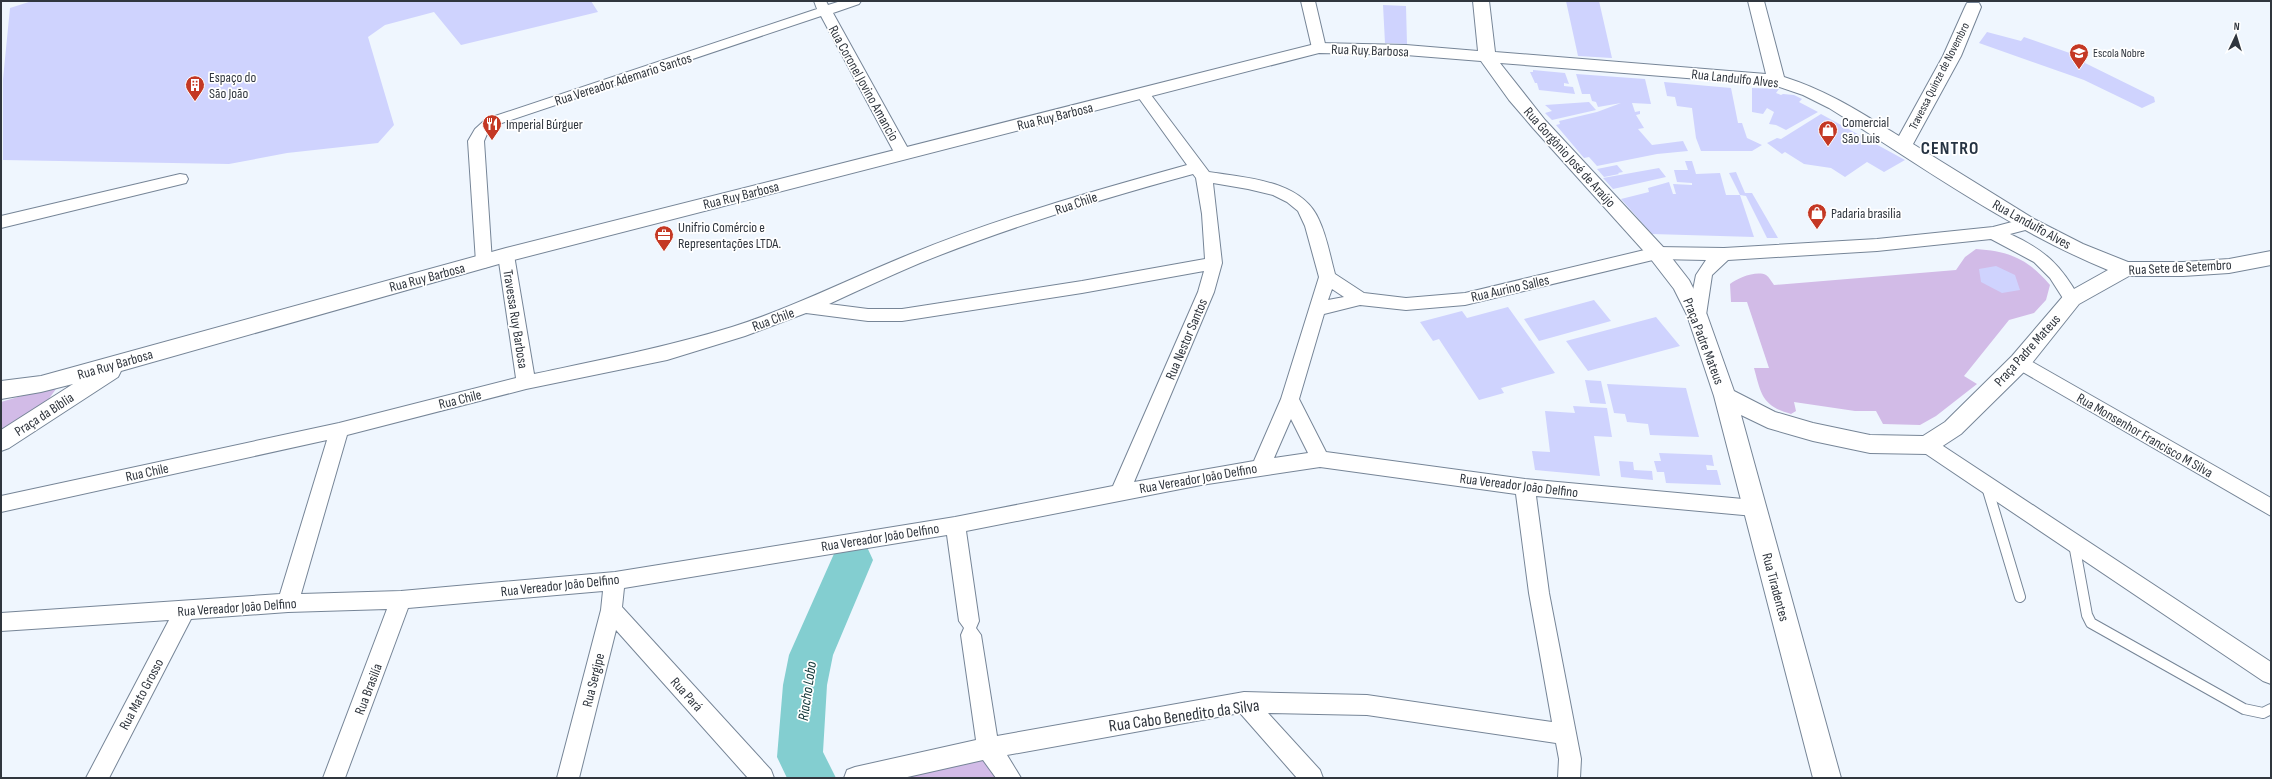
<svg xmlns="http://www.w3.org/2000/svg" width="2272" height="779" font-family="'Sofia Sans Condensed',sans-serif">
<rect width="100%" height="100%" fill="#eff6fe"/>
<path fill="#d2bbe7" d="M1976,249C2009,251 2028,259 2050,285L2046,300L2034,313L2009,320L1964,376L1977,384L1936,416L1920,425L1883,424L1876,411H1855L1794,402L1796,411L1791,414C1762,406 1761,394 1754,368H1769L1747,302H1731L1730,284C1737,278 1757,270 1766,275C1769,277 1771,281 1774,285L1956,270L1965,257Z
M52,387L56,389L48,400L1,433V402Z
M989,754L1006,778H873Z"/>
<g fill="none" stroke-linecap="round" stroke-linejoin="round">
<path fill="#83ced0" fill-rule="evenodd" d="M852,542L867,547L873,560L833,655L827,685L823,752L836,778H787L777,757L783,685L789,655L837,547Z"/>
</g>
<path fill="#cfd3fe" d="M32,1H591L598,12L461,45L434,12L385,25L368,37L394,125L378,143L287,153L229,164L3,160V79L10,8Z
M1566,1H1599L1612,58L1578,56Z
M1383,5L1406,6L1407,44L1385,43Z
M1987,32L2021,41L2024,37L2081,57L2086,59L2085,63L2154,97L2155,102L2142,108L2084,80L1979,43Z
M1533,70L1565,73L1569,84L1564,83V86L1573,87L1575,94L1539,90L1537,83H1535L1530,72H1533Z
M1576,74L1645,79L1651,104L1632,103L1635,112L1640,111V114L1636,115L1644,128L1638,129L1652,145L1683,141L1688,151L1657,154L1597,166L1589,157L1584,158L1556,125L1560,124L1559,121L1597,112L1621,103L1598,107L1596,102L1592,101L1590,94H1582Z
M1664,82L1731,88L1738,123H1742L1747,138L1762,145L1752,151H1701L1696,138L1692,108L1677,106L1675,97L1667,96Z
M1752,88L1779,89L1776,93L1781,95L1783,94L1794,95L1802,99L1799,102L1818,112L1786,130L1776,125L1769,124L1774,112L1767,108L1763,114L1752,112Z
M1589,102L1596,110L1552,120L1545,113L1552,111L1545,105Z
M1821,114L1905,160L1884,172L1867,162L1845,177L1831,168L1804,164L1785,152L1782,154L1767,143L1777,138L1781,139Z
M1685,161H1692L1696,174L1720,173L1726,195H1740L1729,173L1736,172L1745,193H1752L1778,238H1767L1746,196L1740,195L1754,237L1652,234L1621,199L1649,192L1648,188L1669,182L1673,194H1676L1673,184L1692,185V183L1677,182L1674,170H1688Z
M1617,165L1623,172L1618,173L1619,174L1604,177L1597,169Z
M1659,168L1666,177L1613,189L1603,178Z
M1996,266L2015,275L2020,290L2002,293L1981,282L1979,269Z
M1594,300L1611,321L1539,341L1524,319Z
M1508,307L1555,373L1501,388L1504,393L1479,400L1439,339L1433,341L1420,322L1462,311L1467,318Z
M1656,317L1680,346L1588,371L1566,341Z
M1585,380L1601,381L1606,404L1590,403Z
M1607,384L1686,388L1699,437L1650,435L1648,424L1627,422L1625,414L1614,413Z
M1573,406L1607,408L1612,437L1594,436L1600,476L1535,470L1532,451L1550,452L1545,411L1575,413Z
M1659,453L1712,455L1714,466L1706,465L1707,470H1717L1721,485L1666,483L1664,472H1657L1654,461H1661Z
M1619,461L1633,462L1634,470L1652,471L1653,480L1621,477Z"/>
<g fill="none" stroke-linecap="round" stroke-linejoin="round">
<g stroke="#768597" stroke-width="12">
<path id="service" d="M1987,487L2020,597
M2074,544L2087,615L2091,623L2244,709L2263,713L2271,709"/>
</g>
<g stroke="#768597" stroke-width="2">
<path id="minor" d="M814,1H826L828,5L841,1H861L859,4L833,13L911,154L908,158H898L895,154L821,16L496,125L487,134L484,141L492,262L490,266L484,268L478,266L476,262L468,141L475,129L486,119L817,9Z
M1301,1H1315L1326,48L1324,51L1319,52L1312,48Z
M1143,89L1148,91L1209,172C1246,178 1302,180 1319,220C1327,237 1330,256 1335,274L1364,293L1406,298L1465,293L1657,247L1724,248L1877,239L1993,227L2027,218L2033,220L2035,224L2033,228L2010,234C2045,250 2061,265 2080,299L2078,303L2072,305L2066,303L2050,278L2034,262L1991,239L1877,251L1728,260L1712,275L1706,315L1703,319L1697,321L1691,319L1688,315L1696,275L1706,260L1657,259L1465,305L1406,310L1360,305L1324,314L1299,399L1326,452L1525,479L1754,500L1761,502L1764,508L1761,514L1754,516L1536,496L1549,593L1581,759L1580,778H1558L1559,759L1556,743L1367,715L1268,713L1320,770L1323,778H1297L1240,713L1007,755L1021,778H996L983,760L903,778H844L847,770L855,767L976,740L961,635L964,628L959,621L947,535L624,588L622,607L771,770L774,778H748L616,630L579,778H557L601,610L603,591L408,608L345,778H323L387,609L288,612L191,619L109,778H86L169,620L1,631V613L280,594L327,440L1,512V496L339,423L516,378L498,255L500,251L506,249L512,251L514,255L534,374C600,360 667,347 732,327C792,308 849,279 908,255C998,218 1093,191 1187,165L1136,94L1138,91ZM1193,174L1196,178L1202,214L1205,259L1082,281L902,309H868L829,304C859,290 889,276 920,263C1009,227 1101,199 1193,174ZM1213,183L1248,189L1273,195L1287,202L1298,211L1305,226L1319,277L1281,399L1254,461L1134,482L1214,292L1222,263ZM1204,271L1198,292L1113,486L955,517L615,572L401,591L301,594L347,435L526,389L667,360L745,336L806,313L868,321H902L1082,293ZM1332,289L1344,297L1328,300ZM1291,419L1308,453L1274,458ZM1320,467L1516,494L1529,593L1552,722L1367,695L1244,692L997,736L981,635L976,628L979,621L966,531L1201,485Z
M180,174L186,175L188,179L186,183L1,228V216Z
M2020,355L2271,498V516L2014,367L2011,362L2014,357Z
M1927,437L1934,440L2271,662V684L2263,681L1920,450L1918,445L1920,440Z"/>
</g>
<g stroke="#768597" stroke-width="2">
<path id="tertiary" d="M1473,1H1489L1495,52L1766,74L1748,1H1764L1784,77C1828,91 1860,112 1899,136L1943,56L1965,7L1967,3H1979L1981,7L1961,56L1913,144L2034,219L2083,244L2128,262H2183L2229,259L2271,251V265L2229,273L2183,276H2129L2079,304L2028,368L1961,434L1935,451L1927,454L1870,453L1813,441L1768,428L1741,415L1841,778H1813L1714,396L1687,315L1674,289L1650,258L1533,128L1509,100L1481,61L1406,55L1319,53L506,262L121,371L118,377L9,448L1,451V430L73,384L41,392L1,399V381L41,376L506,248L1319,43L1406,45L1478,51ZM1500,63L1774,85L1803,95L1829,108C1920,165 2008,229 2108,270L2065,294L2012,356L1945,422L1923,436L1870,435L1813,423L1775,412L1734,391L1707,315L1689,280L1664,248L1545,120Z"/>
</g>
<use href="#service" stroke="#fff" stroke-width="10"/>
<use href="#minor" fill="#fff" fill-rule="evenodd"/>
<use href="#tertiary" fill="#fff" fill-rule="evenodd"/>
</g>
<defs>
<g id="school-pin" transform="scale(1)"><path d="M0 17L-7.5 6A9.5 9.5 0 1 1 7.5 6Z" fill="#c43824" stroke="#fff"/><path d="M0-5L7-2L0 1L-7-2ZM-4 1L0 2.5L4 1V4Q0 6-4 4Z" fill="#fff"/></g>
<g id="building-pin" transform="scale(1)"><path d="M0 17L-7.5 6A9.5 9.5 0 1 1 7.5 6Z" fill="#c43824" stroke="#fff"/><path d="M-4-6H4V6H1V3H-1V6H-4ZM-2.5-4.3h1.7v1.8h-1.7ZM.8-4.3h1.7v1.8H.8ZM-2.5-1h1.7V.8h-1.7ZM.8-1h1.7V.8H.8Z" fill="#fff"/></g>
<g id="restaurant-pin" transform="scale(1)"><path d="M0 17L-7.5 6A9.5 9.5 0 1 1 7.5 6Z" fill="#c43824" stroke="#fff"/><path d="M-5-6h1v4h1v-4h1v4h1v-4h1v5L-1.5 .5V6h-2V.5L-5-1ZM5-6V6H3V1.5H1.5Q1.5-4 5-6Z" fill="#fff"/></g>
<g id="shop-pin" transform="scale(1)"><path d="M0 17L-7.5 6A9.5 9.5 0 1 1 7.5 6Z" fill="#c43824" stroke="#fff"/><path d="M-5-2.5h2.3a2.7 3.5 0 0 1 5.4 0H5L5.5 6h-11ZM-1.5-2.5h3a1.5 2.3 0 0 0-3 0Z" fill="#fff"/></g>
<g id="office-pin" transform="scale(1)"><path d="M0 17L-7.5 6A9.5 9.5 0 1 1 7.5 6Z" fill="#c43824" stroke="#fff"/><path d="M-6-3h4V-5.5h4V-3h4V5H-6ZM-1-4.5V-3h2v-1.5ZM-6 0V1H6V0Z" fill="#fff"/></g>
</defs>
<g fill-rule="evenodd">
<use href="#school-pin" x="2079" y="53"/>
<use href="#building-pin" x="195" y="85"/>
<use href="#restaurant-pin" x="492" y="124"/>
<use href="#shop-pin" x="1828" y="130"/>
<use href="#shop-pin" x="1817" y="213"/>
<use href="#office-pin" x="664" y="235"/>
</g>
<g text-anchor="middle" stroke-width="3.5" stroke-linejoin="round" paint-order="stroke">
<g font-size="12" fill="#30363e" stroke="#fff" text-anchor="start">
<text x="2093" y="57">Escola Nobre</text>
</g>
<g font-size="12" fill="#30363e" stroke="#fff">
<text transform="translate(1939 76) rotate(-63)" y="4">Travessa Quinze de Novembro</text>
</g>
<g font-size="14" fill="#30363e" stroke="#fff">
<text transform="translate(1370 50) rotate(2)" y="5">Rua Ruy Barbosa</text>
<text transform="translate(1735 78) rotate(6)" y="5">Rua Landulfo Alves</text>
<text transform="translate(623 79) rotate(-18)" y="5">Rua Vereador Ademario Santos</text>
<text transform="translate(864 83) rotate(61)" y="5">Rua Coronel Jovino Amancio</text>
<text transform="translate(1055 116) rotate(-14)" y="5">Rua Ruy Barbosa</text>
<text transform="translate(1570 157) rotate(48)" y="5">Rua Gorgônio José de Araújo</text>
<text transform="translate(741 195) rotate(-14)" y="5">Rua Ruy Barbosa</text>
<text transform="translate(1076 203) rotate(-19)" y="5">Rua Chile</text>
<text transform="translate(2032 224) rotate(29)" y="5">Rua Landulfo Alves</text>
<text transform="translate(2180 267) rotate(-3)" y="5">Rua Sete de Setembro</text>
<text transform="translate(427 277) rotate(-15)" y="5">Rua Ruy Barbosa</text>
<text transform="translate(1510 288) rotate(-13)" y="5">Rua Aurino Salles</text>
<text transform="translate(516 319) rotate(81)" y="5">Travessa Ruy Barbosa</text>
<text transform="translate(773 319) rotate(-20)" y="5">Rua Chile</text>
<text transform="translate(1186 339) rotate(-67)" y="5">Rua Nestor Santos</text>
<text transform="translate(1704 341) rotate(69)" y="5">Praça Padre Mateus</text>
<text transform="translate(2027 350) rotate(-48)" y="5">Praça Padre Mateus</text>
<text transform="translate(115 364) rotate(-16)" y="5">Rua Ruy Barbosa</text>
<text transform="translate(460 399) rotate(-14)" y="5">Rua Chile</text>
<text transform="translate(44 414) rotate(-33)" y="5">Praça da Bíblia</text>
<text transform="translate(2145 435) rotate(30)" y="5">Rua Monsenhor Francisco M Silva</text>
<text transform="translate(147 472) rotate(-12)" y="5">Rua Chile</text>
<text transform="translate(1198 478) rotate(-10)" y="5">Rua Vereador João Delfino</text>
<text transform="translate(1519 485) rotate(7)" y="5">Rua Vereador João Delfino</text>
<text transform="translate(880 537) rotate(-9)" y="5">Rua Vereador João Delfino</text>
<text transform="translate(560 585) rotate(-6)" y="5">Rua Vereador João Delfino</text>
<text transform="translate(1776 587) rotate(75)" y="5">Rua Tiradentes</text>
<text transform="translate(237 607) rotate(-4)" y="5">Rua Vereador João Delfino</text>
<text transform="translate(593 680) rotate(-76)" y="5">Rua Sergipe</text>
<text transform="translate(368 689) rotate(-69)" y="5">Rua Brasilía</text>
<text transform="translate(141 694) rotate(-62)" y="5">Rua Mato Grosso</text>
<text transform="translate(687 694) rotate(48)" y="5">Rua Pará</text>
</g>
<g font-size="14" fill="#30363e" stroke="#fff" text-anchor="start">
<text x="209" y="82">Espaço do<tspan x="209" dy="16">São João</tspan></text>
<text x="1842" y="127">Comercial<tspan x="1842" dy="16">São Luis</tspan></text>
<text x="506" y="129">Imperial Búrguer</text>
<text x="1831" y="218">Padaria brasilia</text>
<text x="678" y="232">Unifrio Comércio e<tspan x="678" dy="16">Representações LTDA.</tspan></text>
</g>
<g font-size="15" font-style="italic" fill="#103536" stroke="#fff">
<text transform="translate(807 691) rotate(-82)" y="5">Riacho Lobo</text>
</g>
<g font-size="17" fill="#30363e" stroke="#fff">
<text transform="translate(1184 715) rotate(-8)" y="6">Rua Cabo Benedito da Silva</text>
</g>
<g font-size="18" font-weight="bold" letter-spacing="1" fill="#263342" stroke="#fff">
<text x="1950" y="154">CENTRO</text>
</g>
</g>
<rect width="2272" height="779" fill="none" stroke="#30363e" stroke-width="4"/>
<g transform="translate(2236 36) rotate(4)" stroke="#ffffff" stroke-width="3" paint-order="stroke">
<path d="M0-3L7 15L0 10L-7 15Z" fill="#30363e"/>
<text y="-6" font-size="11" font-weight="bold" text-anchor="middle" fill="#30363e">N</text>
</g>
</svg>
